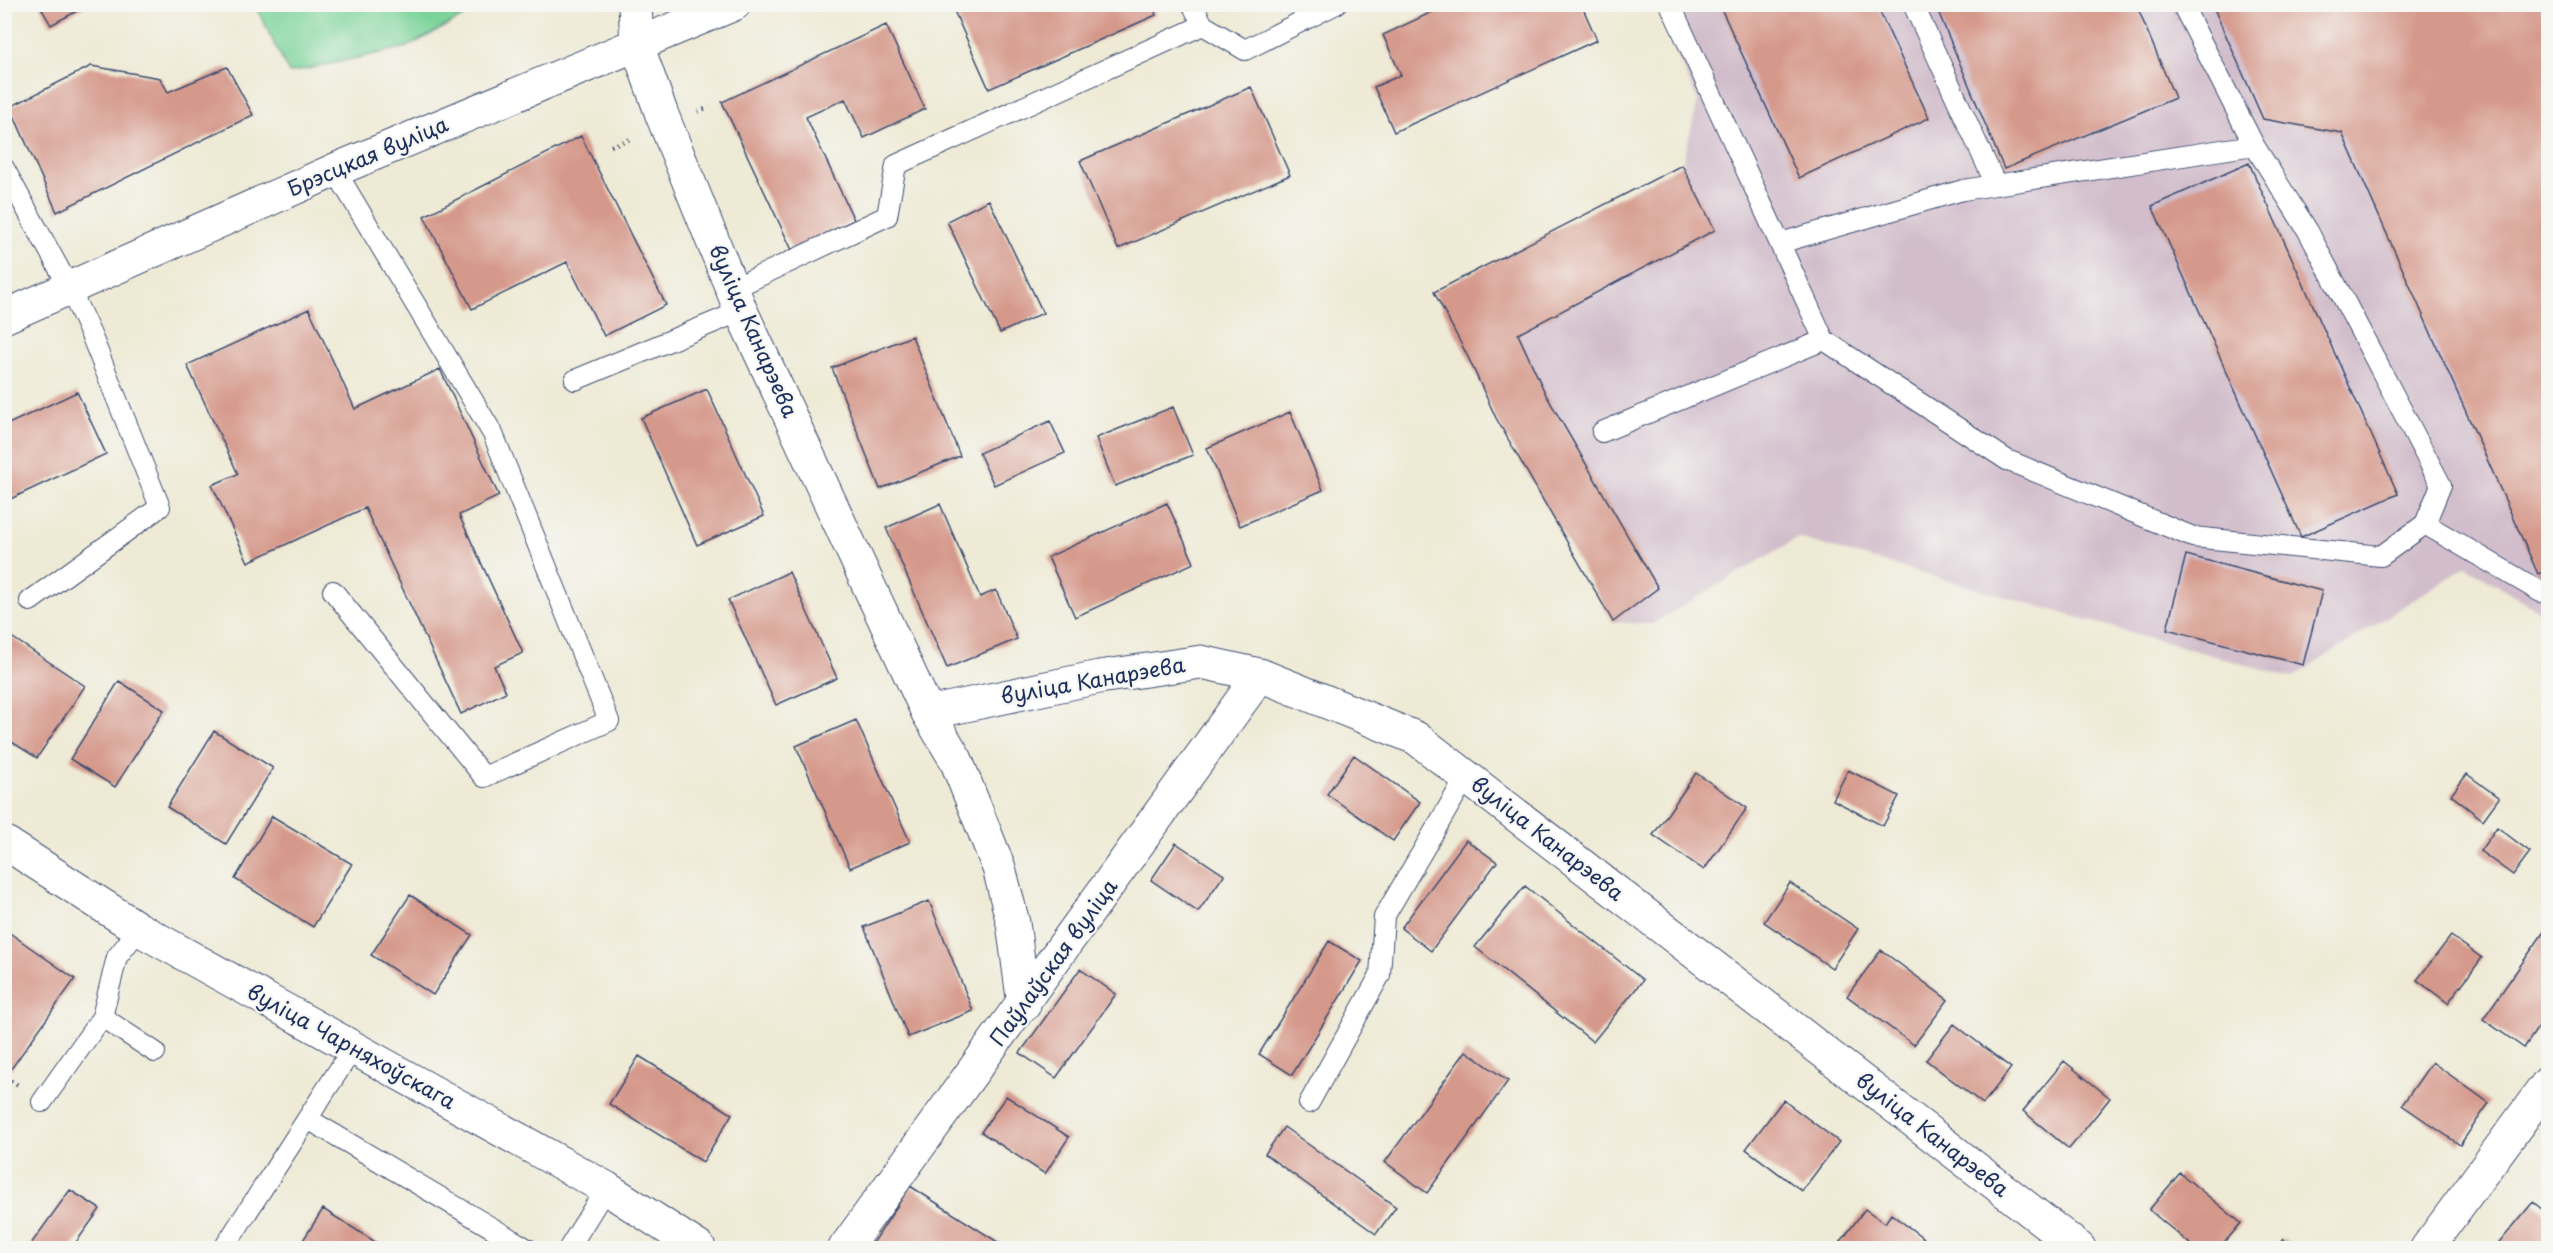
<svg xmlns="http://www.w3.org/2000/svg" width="2553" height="1253" font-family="'Playpen Sans',sans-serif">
<rect width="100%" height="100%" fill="#f6f6f2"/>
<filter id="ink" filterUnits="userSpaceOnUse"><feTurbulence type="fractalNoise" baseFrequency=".0167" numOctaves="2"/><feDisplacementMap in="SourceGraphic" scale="12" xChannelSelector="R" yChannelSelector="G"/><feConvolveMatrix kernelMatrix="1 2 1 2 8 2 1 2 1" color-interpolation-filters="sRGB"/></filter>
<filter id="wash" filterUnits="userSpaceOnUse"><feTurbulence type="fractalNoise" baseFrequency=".008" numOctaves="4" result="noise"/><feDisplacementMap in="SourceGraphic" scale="24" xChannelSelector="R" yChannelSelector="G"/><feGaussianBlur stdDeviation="1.35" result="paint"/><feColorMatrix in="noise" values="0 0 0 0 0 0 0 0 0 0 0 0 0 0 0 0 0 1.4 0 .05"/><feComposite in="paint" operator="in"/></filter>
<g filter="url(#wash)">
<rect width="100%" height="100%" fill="#eeead5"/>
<path fill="#d1bdcb" d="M1654,5H2548V616L2466,566L2292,678L1798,538L1652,624L1613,622L1496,418L1468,357L1434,292L1682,165L1698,101Z"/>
<path fill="#7bd49a" stroke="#4b827c" stroke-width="1.5" d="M255,5H485L407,47L289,73Z"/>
<g id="blocks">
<path fill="#d5998b" d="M39,4H90L51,25Z
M951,4H1152L1156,15L989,89Z
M1449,4H1581L1597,40L1394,132L1374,87L1401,75L1383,35Z
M1719,4H1876L1929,118L1799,178Z
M1935,4H2136L2175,98L2004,169Z
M2212,4H2539L2548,27V570L2538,574L2342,133L2263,119Z
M886,25L925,109L864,138L845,99L806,117L854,220L792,250L722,102Z
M91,66L160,78L168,92L227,67L253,115L57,212L10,107Z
M1251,87L1290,175L1118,249L1080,161Z
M581,136L666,305L604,336L567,262L472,309L424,216Z
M2249,163L2398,494L2301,537L2152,206Z
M1682,165L1715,230L1518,334L1546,395L1658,588L1613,622L1496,418L1468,357L1434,292Z
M989,200L1043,313L1000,333L947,221Z
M309,309L355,409L440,369L499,496L459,515L523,653L494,666L506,692L461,714L365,508L248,562L212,485L238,474L187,365Z
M912,336L960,456L880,489L832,368Z
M707,389L764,516L697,545L641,418Z
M77,392L106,454L4,502V426Z
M1173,407L1193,455L1115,486L1096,438Z
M1290,412L1323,490L1240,526L1207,448Z
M1050,421L1065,453L994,485L979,453Z
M1167,503L1194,563L1075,617L1048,557Z
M940,504L980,597L996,590L1017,639L947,668L886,528Z
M2186,555L2322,591L2303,665L2167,629Z
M789,572L837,678L776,705L728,600Z
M4,632L85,686L37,758L4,737Z
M119,681L164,710L115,787L70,759Z
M856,720L910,842L850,868L796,746Z
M214,731L273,768L226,844L167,807Z
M1354,755L1420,802L1393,841L1327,794Z
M1848,770L1899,796L1883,826L1833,800Z
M1696,773L1747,808L1704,870L1653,835Z
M2467,774L2499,798L2483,820L2451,795Z
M272,816L352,864L313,927L235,879Z
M2497,827L2530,852L2513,875L2480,851Z
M1466,840L1497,862L1431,951L1401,928Z
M1176,843L1224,875L1198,912L1151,880Z
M1790,883L1858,929L1832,968L1764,922Z
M1525,886L1643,980L1593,1042L1475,947Z
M410,895L472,935L433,995L371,955Z
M929,901L973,1011L908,1037L864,927Z
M2548,926V1013L2524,1048L2483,1019Z
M4,929L75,979L4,1079Z
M2451,936L2482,958L2448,1003L2417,980Z
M1329,941L1362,961L1292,1075L1259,1054Z
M1881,950L1948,1000L1914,1045L1847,996Z
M1080,969L1116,994L1056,1078L1020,1053Z
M1954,1024L2011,1068L1983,1104L1926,1060Z
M1466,1051L1508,1081L1427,1193L1385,1162Z
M639,1056L732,1114L703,1162L609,1104Z
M2064,1061L2110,1098L2069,1149L2023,1111Z
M2432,1062L2489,1103L2460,1145L2402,1105Z
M1006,1096L1069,1137L1045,1174L981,1132Z
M1783,1100L1839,1142L1802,1191L1746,1149Z
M1284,1127L1396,1207L1376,1234L1265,1154Z
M2180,1173L2241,1223L2220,1248H2195L2149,1210Z
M910,1186L1007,1248H870Z
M70,1190L100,1209L72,1248H28Z
M2533,1202L2548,1214V1248H2495Z
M323,1209L385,1248H298Z
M1865,1209L1885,1223L1891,1214L1937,1248H1836Z
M2283,1239L2295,1248H2276Z"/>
</g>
</g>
<g filter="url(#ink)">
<use href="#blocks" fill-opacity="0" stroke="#3b4b70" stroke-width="1.5"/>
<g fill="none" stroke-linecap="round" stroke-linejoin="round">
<g stroke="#3b4b70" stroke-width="22">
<path id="lane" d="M1192,4L1203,25L1245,50L1336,4
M1670,4L1824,340L2007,460L2193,537L2381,556L2425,524L2441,485L2308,231L2254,145L1963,190L1780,243
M1913,4L1996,185
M2182,4L2254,145
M4,168L69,287L92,337L160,507L30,601
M732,289L887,216L896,165L1203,25
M575,380L741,311
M1602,432L1824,340
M2425,524L2541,592L2548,589
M333,591L484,777L609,721L493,434L335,170
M102,1017L155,1052
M42,1102L102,1017L117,957L139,929
M1309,1103L1380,975L1384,917L1466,777
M308,1119L526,1248
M224,1248L353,1048
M569,1248L606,1188"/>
</g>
<g stroke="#3b4b70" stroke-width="35">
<path id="street" d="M635,4L637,45L662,115L741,311L928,713L956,760L999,868L1013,923L1024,1005
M928,713L1099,677L1201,662L1260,675L1416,738L2079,1248
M4,842L139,929L606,1188L699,1248
M845,1248L1260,675
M2427,1248L2548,1083"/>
</g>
<g stroke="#3b4b70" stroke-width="35">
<path id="primary" d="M4,317L335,170L734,4"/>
</g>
<path stroke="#3b4b70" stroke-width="4" stroke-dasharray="1.5 4.5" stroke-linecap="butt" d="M698,112L709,107
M611,146L633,138
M6,1077L18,1085"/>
<use href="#lane" stroke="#fff" stroke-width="20"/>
<use href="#street" stroke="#fff" stroke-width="33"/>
<use href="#primary" stroke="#fff" stroke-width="33"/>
</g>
</g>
<g text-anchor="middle" stroke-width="4.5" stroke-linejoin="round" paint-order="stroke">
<g font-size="21" fill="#1b2f5e" stroke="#f6f6f2">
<text transform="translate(368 157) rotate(-23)" y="7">Брэсцкая вуліца</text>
<text transform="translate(753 331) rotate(66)" y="7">вуліца Канарэева</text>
<text transform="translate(1093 681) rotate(-10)" y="7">вуліца Канарэева</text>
<text transform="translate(1547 839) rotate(38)" y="7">вуліца Канарэева</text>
<text transform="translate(1054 963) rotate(-54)" y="7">Паўлаўская вуліца</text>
<text transform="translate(351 1047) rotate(29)" y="7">вуліца Чарняхоўскага</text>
<text transform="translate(1932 1135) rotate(38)" y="7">вуліца Канарэева</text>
</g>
</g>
<rect width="2553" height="1253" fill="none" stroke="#f6f6f2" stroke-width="24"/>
</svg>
